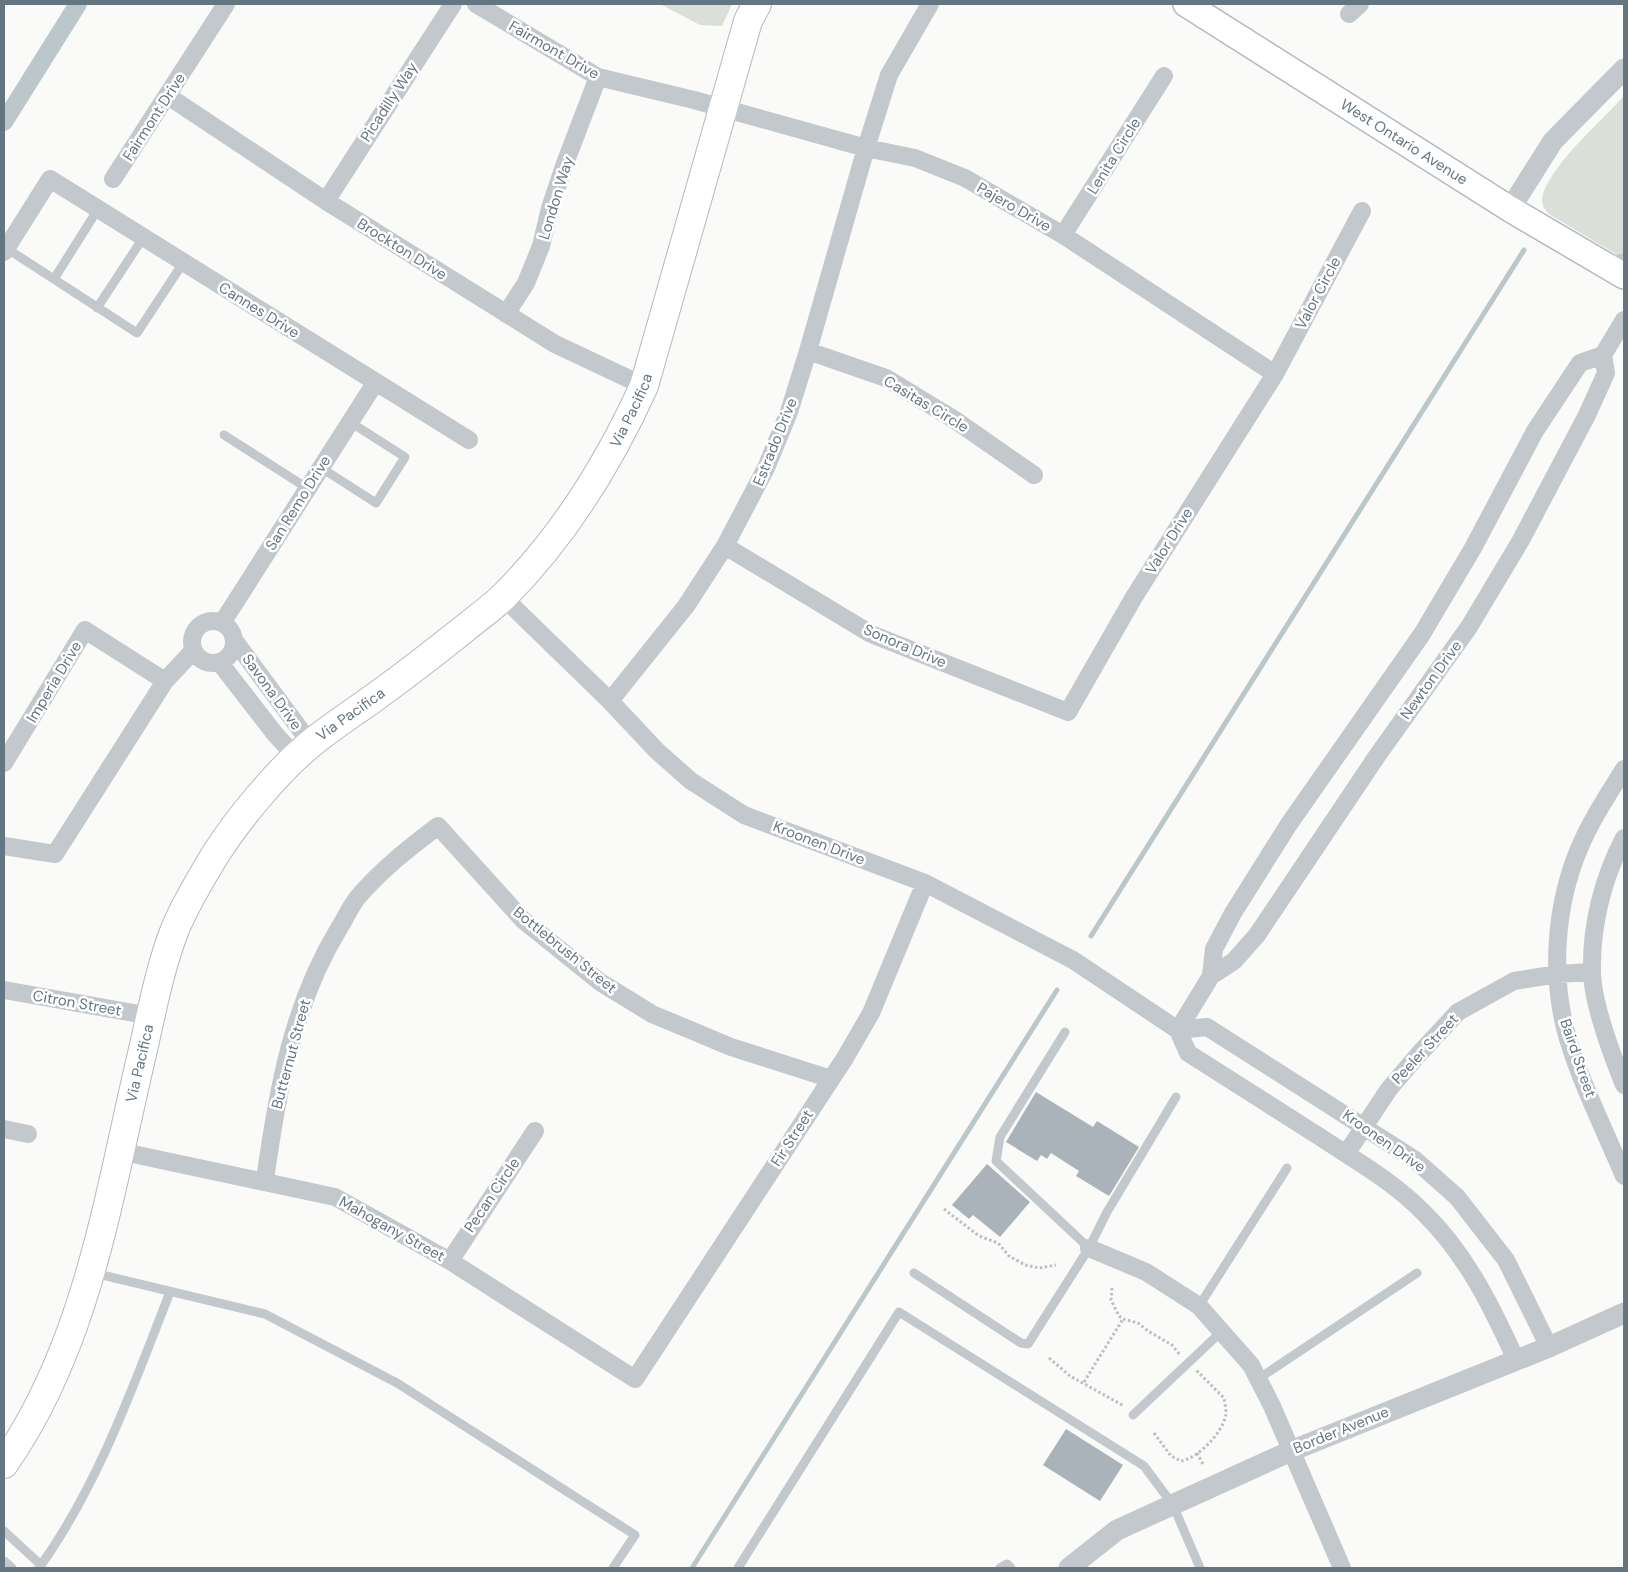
<svg xmlns="http://www.w3.org/2000/svg" width="1628" height="1572" font-family="'DM Sans',sans-serif">
<rect width="100%" height="100%" fill="#fafaf8"/>
<path fill="#dadfd7" d="M660,4H732L722,26L700,25Z
M1624,96V259L1549,214C1544,209 1540,202 1543,194C1554,161 1601,122 1624,96Z"/>
<g fill="none" stroke-linecap="round" stroke-linejoin="round">
<path stroke="#bbc7cb" stroke-width="5" d="M1091,936L1524,250
M692,1568L1057,990"/>
<path stroke="#bbc7cb" stroke-width="18" d="M4,122L78,4"/>
</g>
<path fill="#aab3b9" d="M1036,1092L1093,1127L1097,1121L1139,1147L1109,1196L1076,1176L1079,1171L1051,1153L1047,1159L1041,1155L1037,1161L1006,1142Z
M987,1164L1030,1202L1000,1237L973,1215L969,1219L952,1205Z
M1066,1429L1123,1465L1100,1501L1043,1465Z"/>
<g fill="none" stroke-linecap="round" stroke-linejoin="round">
<g stroke="#b3babf" stroke-width="28">
<g id="secondary">
<path id="s1" d="M1186,4L1510,209L1624,276"/>
</g>
</g>
<g stroke="#b5babe" stroke-width="30">
<g id="primary">
<path id="s2" d="M4,1464C86,1346 107,1204 139,1067C150,1021 158,973 175,929C186,903 201,878 215,855C238,819 276,773 308,746C328,729 350,715 371,700C403,677 434,653 464,629C477,618 492,608 504,596C565,535 609,463 644,386L748,21L757,4"/>
</g>
</g>
<path stroke="#bbbfc2" stroke-width="3" stroke-dasharray="2.5 2.5" stroke-linecap="butt" d="M944,1209L979,1236L998,1243L1009,1256L1025,1265L1039,1268L1056,1265
M1112,1288L1111,1300L1119,1316L1123,1319L1138,1323L1148,1331L1172,1345L1180,1355
M1049,1358L1070,1376L1124,1406
M1084,1382L1123,1319
M1154,1433L1171,1456L1181,1461C1199,1458 1223,1432 1226,1414C1226,1409 1225,1403 1224,1398L1196,1370
M1197,1453L1204,1466"/>
<path stroke="#c3c8cc" stroke-width="9" d="M6,248L137,333L183,263
M1607,261L1624,258
M54,279L98,209
M97,308L143,238
M224,435L307,488
M320,467L376,503L405,457L350,422
M1065,1032L1000,1137L996,1161L1089,1248
M94,1273L265,1314L397,1383L635,1535L613,1568
M914,1273L1021,1343L1028,1344L1089,1248L1107,1212L1176,1097
M1199,1306L1287,1168
M1258,1379L1417,1273
M1133,1415L1222,1331
M4,1531L41,1565
M4,1561L12,1568
M39,1568C98,1486 133,1387 170,1292
M738,1568L899,1312L1144,1466L1173,1505L1200,1568
M1000,1568L1007,1564L1011,1568"/>
<path stroke="#c3c8cc" stroke-width="18" d="M476,4L598,77L694,100L866,148L915,158L965,178L1063,235L1275,374
M1349,14L1360,4
M168,96L326,201L555,344L644,386
M113,179L226,4
M326,201L453,4
M1063,235L1164,76
M4,252L50,179L469,440
M506,314L526,283L541,246L550,208L564,166L598,77
M808,351L886,378L955,420L1034,475
M725,546L871,634L1068,712L1134,597L1275,374L1362,211
M503,597L610,701L657,751L691,781L744,815L925,883L1073,960L1178,1030L1188,1053C1232,1081 1276,1109 1320,1137C1355,1160 1394,1182 1424,1213C1466,1254 1492,1307 1516,1360
M192 642a21 21 0 1 1 42 0a21 21 0 1 1-42 0Z
M222,623L375,383
M234,640L311,744
M220,663L275,734L296,757
M610,701L686,606L725,546L766,468L789,412L808,351L866,148L889,75L930,4
M4,763L85,630L165,681
M1624,769C1608,795 1591,820 1579,849C1555,906 1550,978 1568,1039C1582,1085 1605,1131 1624,1176
M1624,838C1603,878 1591,925 1592,971C1592,1002 1612,1055 1624,1085
M4,846L55,854L165,681L193,651
M1211,976L1234,961L1257,935L1377,756L1469,627L1521,540L1587,415L1606,373L1603,355
M4,990L151,1016
M1178,1030L1211,976L1214,949L1233,913L1289,824L1422,634L1473,548L1535,431L1580,363L1603,355L1624,320
M1178,1030L1207,1027L1414,1159L1457,1197L1506,1260L1549,1347
M4,1129L28,1134
M119,1151L335,1197L450,1261L635,1379L845,1058L871,1013L925,883
M1346,1154L1389,1089L1418,1055L1458,1012L1514,981L1558,974L1592,972
M265,1180C277,1093 292,1006 338,930C345,919 350,907 358,897C382,869 409,848 438,826L523,920L600,982L652,1014L731,1047L831,1079
M1089,1248L1146,1272L1199,1306L1251,1365L1272,1406L1342,1568
M450,1261L535,1131"/>
<path stroke="#c3c8cc" stroke-width="21" d="M1510,209L1553,141L1624,69
M1069,1568L1117,1530L1291,1451L1549,1347L1624,1313"/>
<use href="#secondary" stroke="#fff" stroke-width="25"/>
<use href="#primary" stroke="#fff" stroke-width="28"/>
</g>
<g text-anchor="middle" stroke-width="5" stroke-linejoin="round" paint-order="stroke">
<g font-size="15" fill="#657683" stroke="#fff">
<text transform="translate(554 50) rotate(30)" y="5">Fairmont Drive</text>
<text transform="translate(389 102) rotate(-57)" y="5">Picadilly Way</text>
<text transform="translate(154 117) rotate(-57)" y="5">Fairmont Drive</text>
<text dy="5" stroke="none"><textPath href="#s1" startOffset="258">West Ontario Avenue</textPath></text>
<text transform="translate(1114 156) rotate(-58)" y="5">Lenita Circle</text>
<text transform="translate(556 198) rotate(-73)" y="5">London Way</text>
<text transform="translate(1014 207) rotate(30)" y="5">Pajero Drive</text>
<text transform="translate(402 249) rotate(32)" y="5">Brockton Drive</text>
<text transform="translate(1318 293) rotate(-62)" y="5">Valor Circle</text>
<text transform="translate(259 310) rotate(32)" y="5">Cannes Drive</text>
<text transform="translate(926 404) rotate(31)" y="5">Casitas Circle</text>
<text dy="5" stroke="none"><textPath href="#s2" startOffset="1266">Via Pacifica</textPath></text>
<text transform="translate(775 442) rotate(-68)" y="5">Estrado Drive</text>
<text transform="translate(298 503) rotate(-58)" y="5">San Remo Drive</text>
<text transform="translate(1169 541) rotate(-58)" y="5">Valor Drive</text>
<text transform="translate(905 646) rotate(23)" y="5">Sonora Drive</text>
<text transform="translate(1431 680) rotate(-54)" y="5">Newton Drive</text>
<text transform="translate(54 682) rotate(-59)" y="5">Imperia Drive</text>
<text transform="translate(272 692) rotate(54)" y="5">Savona Drive</text>
<text dy="5" stroke="none"><textPath href="#s2" startOffset="846">Via Pacifica</textPath></text>
<text transform="translate(819 843) rotate(21)" y="5">Kroonen Drive</text>
<text transform="translate(565 950) rotate(39)" y="5">Bottlebrush Street</text>
<text transform="translate(77 1003) rotate(10)" y="5">Citron Street</text>
<text transform="translate(1425 1049) rotate(-47)" y="5">Peeler Street</text>
<text transform="translate(291 1054) rotate(-75)" y="5">Butternut Street</text>
<text transform="translate(1578 1058) rotate(71)" y="5">Baird Street</text>
<text dy="5" stroke="none"><textPath href="#s2" startOffset="426">Via Pacifica</textPath></text>
<text transform="translate(792 1138) rotate(-57)" y="5">Fir Street</text>
<text transform="translate(1384 1141) rotate(35)" y="5">Kroonen Drive</text>
<text transform="translate(492 1195) rotate(-56)" y="5">Pecan Circle</text>
<text transform="translate(392 1229) rotate(29)" y="5">Mahogany Street</text>
<text transform="translate(1341 1430) rotate(-22)" y="5">Border Avenue</text>
</g>
</g>
<rect width="1628" height="1572" fill="none" stroke="#657683" stroke-width="10"/>
</svg>
